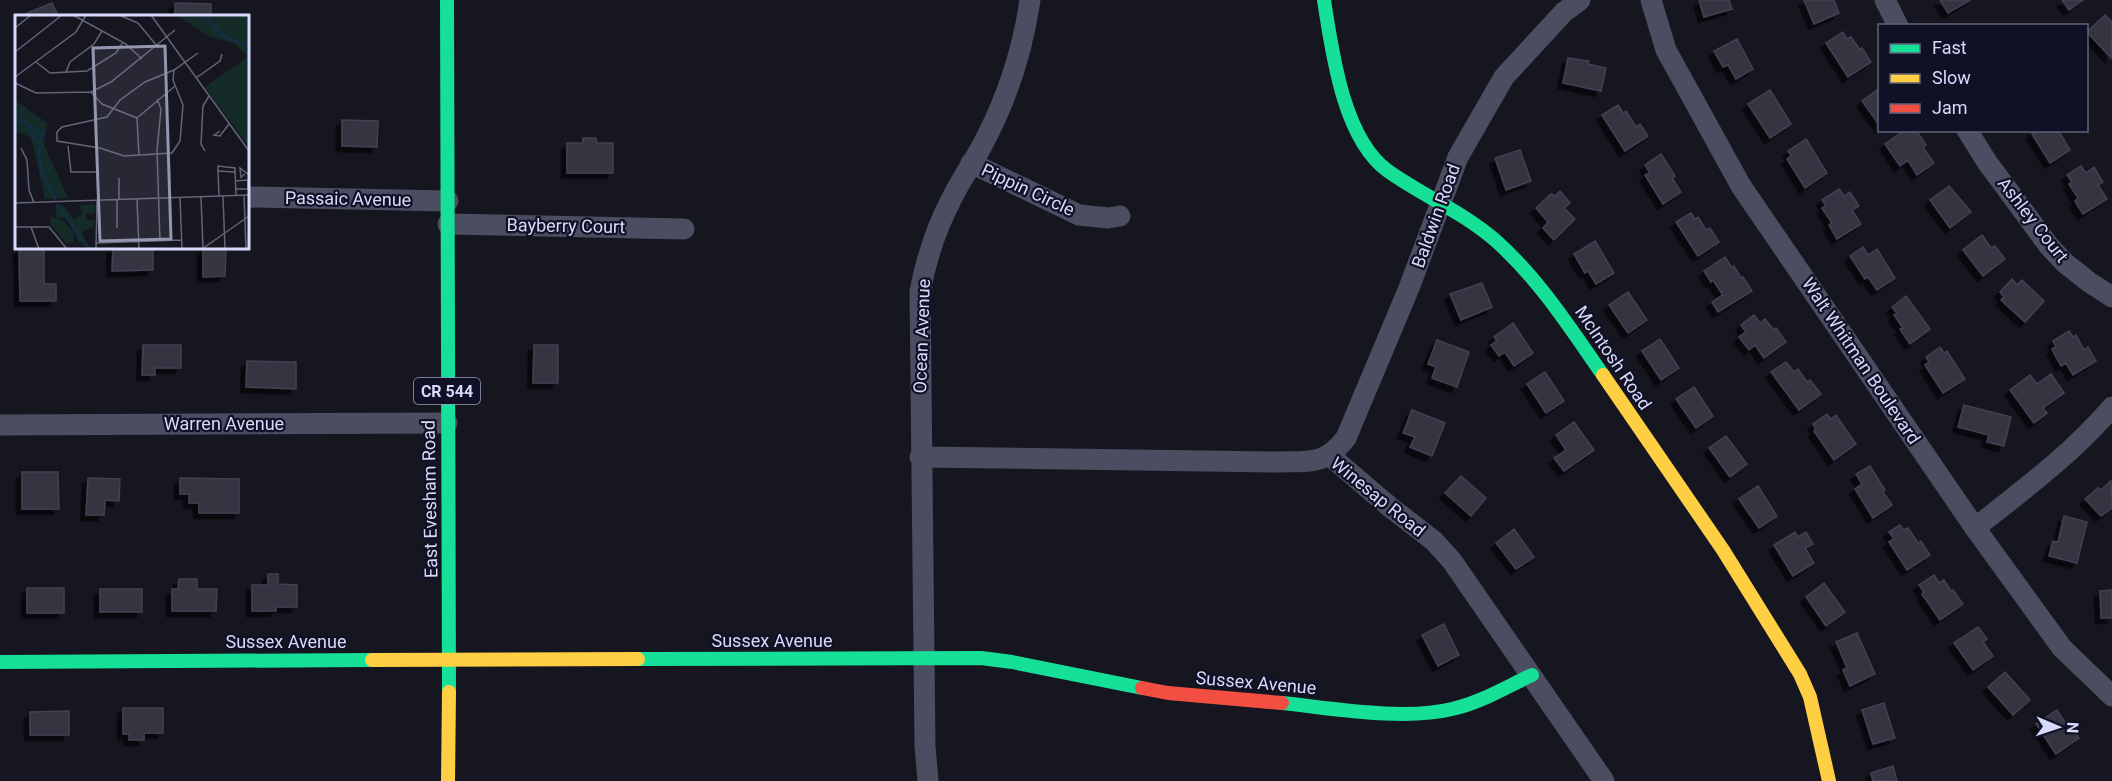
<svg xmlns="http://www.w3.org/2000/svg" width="2112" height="781" font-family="Roboto,sans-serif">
<defs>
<filter id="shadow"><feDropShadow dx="-5.5" dy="5.5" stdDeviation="0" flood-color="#0009"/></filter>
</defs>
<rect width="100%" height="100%" fill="#161620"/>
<path fill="#343442" stroke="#424153" stroke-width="1.5" filter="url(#shadow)" d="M1699,0H1729L1732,9L1704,17Z
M1804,0H1834L1839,13L1814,24Z
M1940,0H1970L1948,13Z
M2062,0H2083L2069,10Z
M52,3L58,16H20Z
M175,3L211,4V16H175Z
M2105,15L2112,22L2111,58L2087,32Z
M1843,32L1847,39L1851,37L1860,50L1862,48L1871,62L1848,77L1826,43Z
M1737,39L1753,69L1736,79L1728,65L1723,67L1714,51Z
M1568,58L1589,61L1588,64L1606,68L1601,91L1563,83Z
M1880,88V126L1862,101Z
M1770,90L1791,124L1770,138L1748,104Z
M1618,105L1623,113L1626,111L1636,127L1640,124L1648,136L1625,151L1602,115Z
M342,120L378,121L377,147L342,146Z
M1905,130H1916L1926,145L1923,147L1934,163L1917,175L1908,160L1900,166L1885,144Z
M2033,130H2058L2070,150L2050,163L2032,134L2035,132Z
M583,138H596L597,143H613V173H567V143H583Z
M1806,139L1827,173L1805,188L1787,159L1791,156L1788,151Z
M1520,150L1531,181L1506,190L1495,158Z
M1661,154L1675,176L1672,178L1681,192L1663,204L1645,175L1650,173L1645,165Z
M2081,166L2086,173L2094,167L2103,182L2098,185L2107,199L2083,214L2075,201L2078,198L2069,184L2072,182L2067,175Z
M1949,186L1971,212L1950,228L1930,200Z
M1839,189L1844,196L1850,192L1859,206L1852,210L1861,224L1837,239L1829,225L1832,223L1822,208L1826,206L1822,200Z
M1560,191L1570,203L1564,208L1575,219L1554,240L1543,228L1548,222L1536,208L1551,194L1555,196Z
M1691,213L1695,219L1698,217L1706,230L1710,228L1719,242L1698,256L1676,222Z
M1982,235L1991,248L1995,246L2005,259L1983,276L1963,250Z
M1595,241L1614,273L1596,284L1588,271L1585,273L1574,254Z
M1863,247L1868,255L1877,249L1895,278L1877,290L1868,277L1865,279L1850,256Z
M19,248H44V284H56V301H20Z
M113,248H153V270L112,271Z
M203,248H226L225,276L203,277Z
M1725,257L1732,268L1734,266L1741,278L1743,277L1752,291L1718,312L1712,302L1723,295L1713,280L1711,282L1704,271Z
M2012,279L2017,285L2022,280L2044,301L2025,322L2001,300L2004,297L2000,292Z
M1482,283L1492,307L1461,320L1450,294Z
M1628,292L1647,320L1628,333L1609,305Z
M1906,296L1930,329L1910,344L1900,329L1903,328L1894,315L1897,313L1892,307Z
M1754,315L1760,323L1765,319L1774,330L1776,328L1786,342L1764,358L1755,345L1749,350L1739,337L1746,332L1741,325Z
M1513,323L1533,353L1514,366L1505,352L1499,356L1491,345L1497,341L1494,337Z
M2069,331L2073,337L2076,335L2084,350L2088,347L2096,361L2073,375L2066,363L2061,366L2052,349L2056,347L2053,341Z
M1660,339L1679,368L1661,380L1642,351Z
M1437,340L1469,352L1457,387L1432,378L1436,367L1428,364Z
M143,345H181V368H155V375H142Z
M534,345H558V383H533Z
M1940,347L1944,353L1947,351L1965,379L1943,393L1925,365L1929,362L1926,357Z
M247,361L296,362V389L246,387Z
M1786,362L1794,372L1798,369L1807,382L1810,380L1821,394L1799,410L1771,372Z
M1545,372L1564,401L1546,413L1527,384Z
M2051,374L2064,393L2043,408L2047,413L2034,423L2010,390L2030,375L2037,384Z
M1694,387L1713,416L1696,428L1676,399Z
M1964,405L2011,417L2004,446L1987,442L1989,435L1958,427Z
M1412,410L1445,423L1432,456L1410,447L1415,437L1403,433Z
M1827,414L1831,419L1836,415L1856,444L1834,460L1814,431L1816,429L1813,424Z
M1574,422L1594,450L1564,471L1554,458L1566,450L1556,435Z
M1726,436L1747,464L1730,477L1709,448Z
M1870,466L1885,490L1883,492L1892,505L1873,518L1855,489L1862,484L1856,474Z
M22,472H58L59,509H22Z
M1461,476L1486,498L1471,516L1445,493Z
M88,478L120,479L119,501L105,500L104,515H86Z
M180,478L239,479V513H199V503H189V494H180Z
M2111,481L2112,508L2101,516L2085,499L2098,488L2101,490Z
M1758,486L1777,516L1759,528L1739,499Z
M2064,516L2087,522L2077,563L2049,556L2053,541L2058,542Z
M1900,525L1904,530L1908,528L1918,543L1921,541L1930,555L1907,570L1889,542L1894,539L1889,532Z
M1514,529L1534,557L1516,569L1496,543Z
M1795,532L1798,537L1806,532L1813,544L1805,548L1814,563L1793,576L1774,545Z
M268,574H278V584L297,585V607H276V611H252V585H268Z
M1934,575L1939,583L1944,580L1951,591L1953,590L1963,604L1940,620L1922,594L1924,592L1919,585Z
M179,579H197V589H217L216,611H172V589H178Z
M1824,583L1845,612L1826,626L1806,597Z
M27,588H64V613H27Z
M100,589H142V612H100Z
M2112,590V618H2101L2100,591Z
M1444,624L1459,655L1438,666L1422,635Z
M1978,627L1987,639L1983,642L1993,656L1973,670L1954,643Z
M1857,633L1875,674L1850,686L1843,670L1847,668L1836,642Z
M2005,672L2030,700L2013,715L1988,687Z
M1884,703L1895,738L1873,744L1862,710Z
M123,708H163V733H144V740H129V734H123Z
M2057,710L2066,724L2069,722L2079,738L2056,754L2036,724Z
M69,711V735H30V712Z
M1893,766L1897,781H1873L1871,773Z"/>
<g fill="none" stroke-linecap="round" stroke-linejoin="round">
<path stroke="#4b4d60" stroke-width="21" d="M1651,0L1666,50L1741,186L1975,528L2062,648L2112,696
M1885,0L1898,26
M1967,130L1987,162L2049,246L2065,263L2089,282L2112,297
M971,163L1079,215L1108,218L1120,216
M248,197L448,201
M448,224L684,229
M0,425L447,423
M1329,455L1390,507L1434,541L1452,561L1604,781
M920,457L1279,462C1311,461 1325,465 1346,438L1409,288L1458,157L1504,77L1564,12L1580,0
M1975,528C2023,490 2072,454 2112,407
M928,781L925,746L920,292C926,259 937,226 953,196C963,176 977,157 987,136C1009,93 1023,48 1030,0"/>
<path stroke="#16e098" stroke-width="14" d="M447,0L449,692
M1324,0C1332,51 1343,139 1388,171C1423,196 1463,212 1495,240C1539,279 1570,328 1603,375
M638,659L981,658L1012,662L1142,688
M0,662L372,660
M1282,703C1331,708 1404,721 1452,709C1480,703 1506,687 1532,675"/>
<path stroke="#ffcf43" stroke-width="14" d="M1603,375L1723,550L1800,674L1810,697L1829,781
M372,660L638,659
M448,781L449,692"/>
<path stroke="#f24e42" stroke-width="14" d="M1142,688L1168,693L1282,703"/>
</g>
<g text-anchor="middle" stroke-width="4.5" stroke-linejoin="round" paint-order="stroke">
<rect fill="#111125" stroke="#9c9ebc" stroke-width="1.5" x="414" y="378" width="66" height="26" rx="4.5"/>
<g font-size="16" font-weight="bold" fill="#d8dafc">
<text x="447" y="397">CR 544</text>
</g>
<g font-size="18" fill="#d8dafc" stroke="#111125">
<text transform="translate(1028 190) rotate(25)" y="6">Pippin Circle</text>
<text transform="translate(348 199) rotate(1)" y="6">Passaic Avenue</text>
<text transform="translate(1436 216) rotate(-70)" y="6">Baldwin Road</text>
<text transform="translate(2033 220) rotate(52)" y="6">Ashley Court</text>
<text transform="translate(566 226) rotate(1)" y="6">Bayberry Court</text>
<text transform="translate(922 336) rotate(-88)" y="6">Ocean Avenue</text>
<text transform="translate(1613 358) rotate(56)" y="6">McIntosh Road</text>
<text transform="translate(1861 361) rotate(56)" y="6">Walt Whitman Boulevard</text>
<text x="224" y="430">Warren Avenue</text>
<text transform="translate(1378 497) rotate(39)" y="6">Winesap Road</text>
<text transform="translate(430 499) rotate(-91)" y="6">East Evesham Road</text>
<text x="772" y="647">Sussex Avenue</text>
<text x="286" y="648">Sussex Avenue</text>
<text transform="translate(1256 683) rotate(5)" y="6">Sussex Avenue</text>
</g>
</g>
<g transform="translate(15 15)">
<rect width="234" height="234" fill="#161620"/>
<path d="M154,0H234V132L190,72L230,44L231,39L218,28L195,22L162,1ZM0,85L32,108L29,130L53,183L30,184L16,122L3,117L0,121ZM80,189V198L71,199L72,205H79V211L67,217L71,227H64L51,203H42L40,191L48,190L59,204L67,199L64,190ZM36,201L49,206L58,217L59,227L52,229L35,209Z" fill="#152b28"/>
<path fill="none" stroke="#132d43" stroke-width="3" d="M188,0L209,21L234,32M0,103L27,117L24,139L27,157L41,185M13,109L19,124L26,125M42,189L74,234"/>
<path fill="none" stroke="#646478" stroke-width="1.5" d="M58,0L111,29L127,44M104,0L123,8L142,31M136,0L234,136M0,13L16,0M0,37L47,0M21,47L35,58L72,56L101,38L108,27M159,55L158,65L168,90L165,126L157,138L109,141L85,133L42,126V117L47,112L92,102L105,85L130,67L159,55L183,38M51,57L55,47L79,29L87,16M0,62L61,17L71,0M181,63L205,46L207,39M0,68L21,78L76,77L96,67L160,15M76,77L87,89L122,103M142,84L146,94L142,135L145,226M205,116L199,120L205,121L214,109M53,131L56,157H82M6,133L12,145L14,175L19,188M190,136L186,129L188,91L194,81M124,141L122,103L160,71M203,156V151L220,153V157M230,159L226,162L225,153L234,160M104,163V185M220,166L233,165V174H221M229,180L231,234M204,181L203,156L220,157L221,180M208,181L210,234M186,182L188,233M165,183L167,234M122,184L124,234M102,185V213M0,188L234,180M0,212H34L52,234M16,212L24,234M81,228L167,225M81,234L82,186M187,234L234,201"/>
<path fill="#9495af" fill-opacity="0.15" stroke="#9495af" stroke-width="3" d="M150,31L156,224L85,226L78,33Z"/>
<rect width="234" height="234" fill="none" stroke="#d8dafc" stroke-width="3"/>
</g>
<rect x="1878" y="24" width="210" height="108" fill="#111125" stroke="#61617b" stroke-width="1.5"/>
<rect x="1890" y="44" width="30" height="9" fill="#16e098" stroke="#61617b" stroke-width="1.5"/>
<text x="1932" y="54" font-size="18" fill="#d8dafc">Fast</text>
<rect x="1890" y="74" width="30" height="9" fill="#ffcf43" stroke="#61617b" stroke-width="1.5"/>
<text x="1932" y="84" font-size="18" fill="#d8dafc">Slow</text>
<rect x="1890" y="104" width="30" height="9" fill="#f24e42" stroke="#61617b" stroke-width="1.5"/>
<text x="1932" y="114" font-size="18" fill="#d8dafc">Jam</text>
<g transform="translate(2058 727) rotate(92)" stroke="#111125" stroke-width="4.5" paint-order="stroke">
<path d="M0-4.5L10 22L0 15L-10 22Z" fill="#d8dafc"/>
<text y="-9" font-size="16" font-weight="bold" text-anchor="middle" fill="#d8dafc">N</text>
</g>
</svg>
